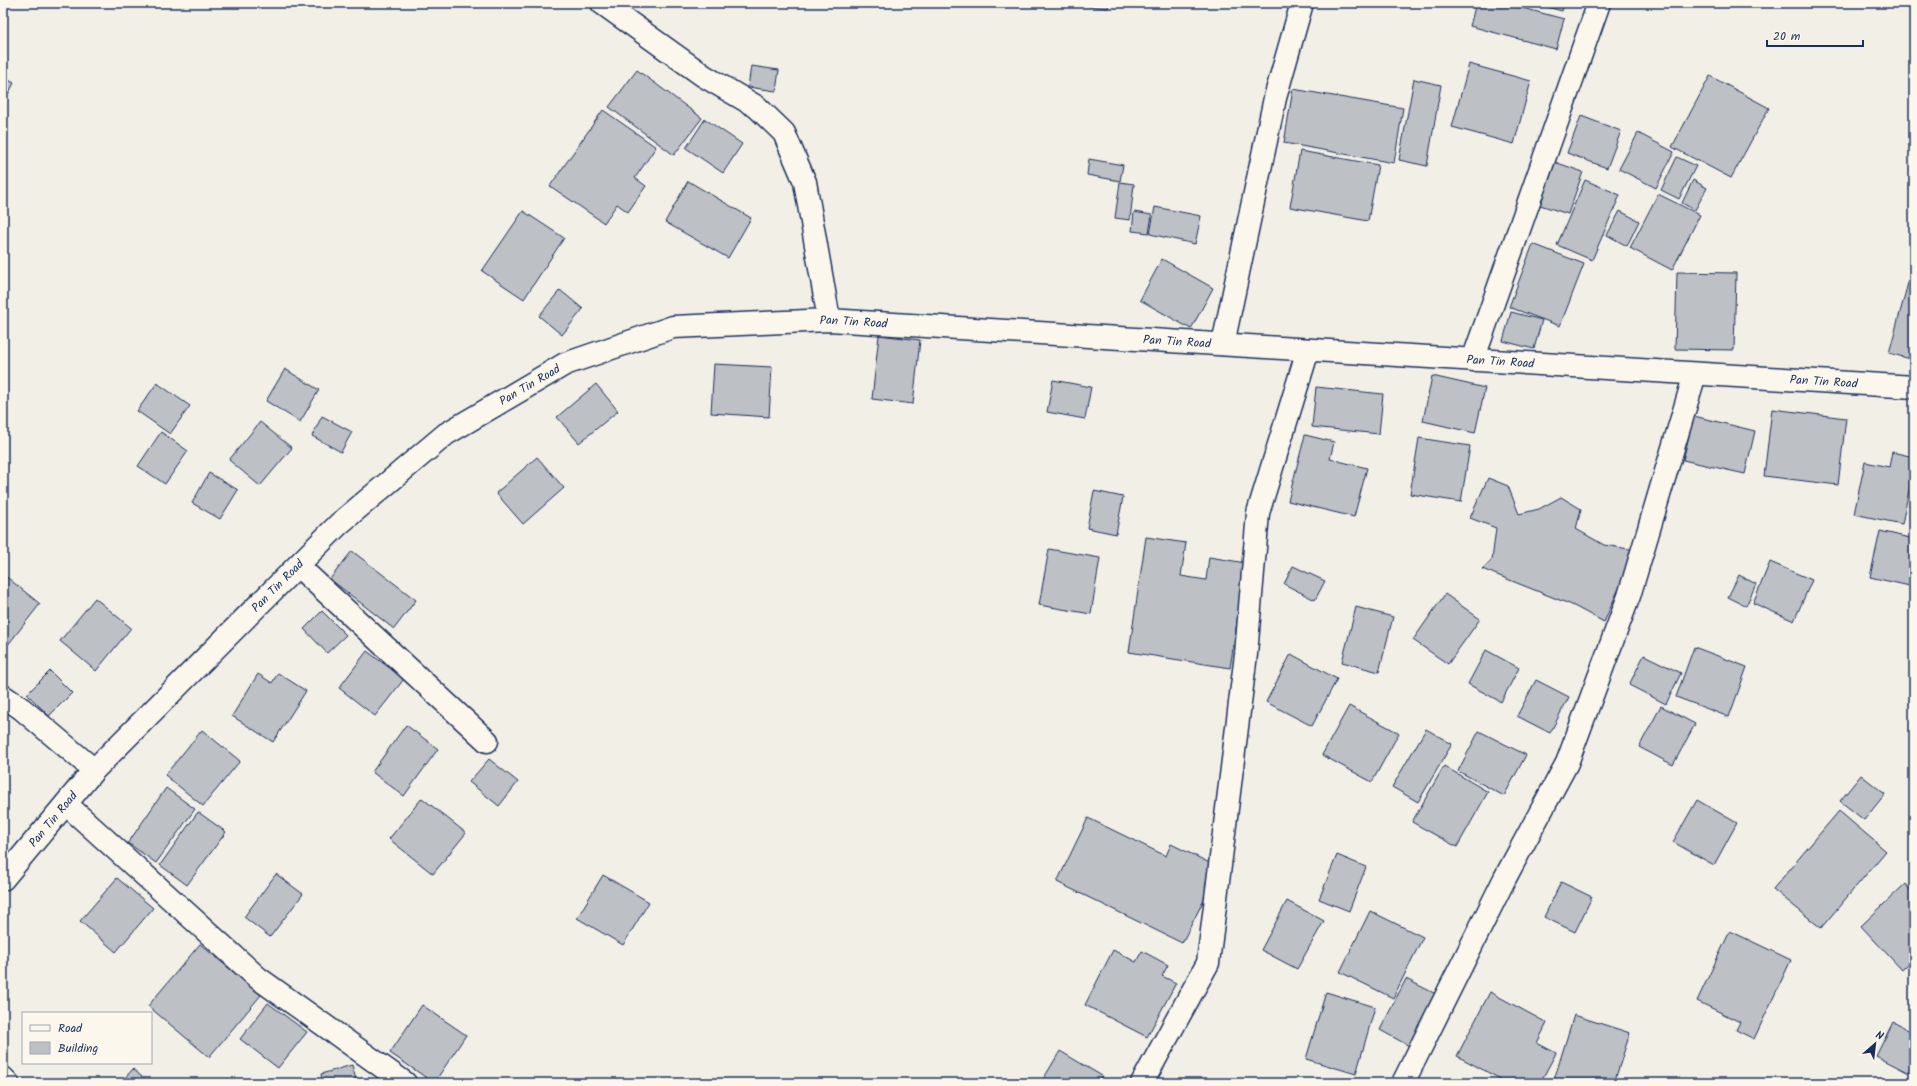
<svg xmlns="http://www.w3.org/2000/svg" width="1917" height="1086" font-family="Kalam,sans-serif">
<rect width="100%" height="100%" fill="#f2efe6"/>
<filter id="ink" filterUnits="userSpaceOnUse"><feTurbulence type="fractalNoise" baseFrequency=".025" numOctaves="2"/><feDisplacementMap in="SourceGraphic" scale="8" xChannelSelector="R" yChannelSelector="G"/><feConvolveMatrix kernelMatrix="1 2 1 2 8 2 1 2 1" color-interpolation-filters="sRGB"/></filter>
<g filter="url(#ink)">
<path fill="#bdc0c4" stroke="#1b2f5e" d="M1058,3H1109L1108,8Z
M1476,3H1504L1564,19L1556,49L1470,26Z
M1532,3H1564L1562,11Z
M1469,64L1531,81L1514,144L1452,127Z
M751,66L779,70L776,91L748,87Z
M637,70L702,118L674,155L609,107Z
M1710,76L1769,108L1731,178L1672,147Z
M3,77L14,83L3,104Z
M1414,79L1441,85L1427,166L1399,160Z
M1293,89L1403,108L1394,163L1284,143Z
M603,110L656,147L635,178L646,186L628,212L617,204L604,223L550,186Z
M1581,116L1621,131L1607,168L1567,153Z
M705,119L742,144L723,173L686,148Z
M1638,133L1674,152L1656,188L1619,169Z
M1300,151L1378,165L1368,221L1290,207Z
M1677,157L1696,166L1679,199L1661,190Z
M1089,159L1123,165L1120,181L1087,175Z
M1552,161L1583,172L1568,214L1537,204Z
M1585,180L1620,195L1592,260L1557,245Z
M1693,180L1707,188L1695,210L1682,203Z
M688,181L751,218L728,258L665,222Z
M1120,182L1134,184L1130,220L1115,218Z
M1658,194L1700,215L1672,270L1630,248Z
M1155,207L1201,216L1195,244L1150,234Z
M523,211L564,238L524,299L482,271Z
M1620,211L1639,221L1627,246L1607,235Z
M1134,212L1152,215L1149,233L1132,231Z
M1533,244L1584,264L1560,326L1509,307Z
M1162,259L1213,288L1191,329L1140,300Z
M1677,272L1736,273L1734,350L1675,349Z
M1908,283L1914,284V360L1889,353Z
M560,290L583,309L562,335L539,316Z
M1511,312L1542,320L1534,349L1503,341Z
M879,335L920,340L913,404L872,399Z
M714,364L772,367L769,417L711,413Z
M285,369L319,390L300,422L266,401Z
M1432,376L1485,388L1475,433L1423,421Z
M1053,380L1091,387L1085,419L1047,412Z
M157,383L190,406L170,434L137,411Z
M596,384L618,411L579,443L557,417Z
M1316,387L1383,394L1379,434L1312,427Z
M1772,409L1846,418L1838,485L1764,476Z
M322,416L352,432L341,452L312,436Z
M1694,416L1755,431L1745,474L1683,460Z
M260,422L292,448L260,486L229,460Z
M161,432L188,451L165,484L138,466Z
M1305,435L1334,442L1330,459L1367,468L1354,517L1288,501Z
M1419,438L1470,446L1461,502L1410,494Z
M1892,452L1914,457V466L1902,524L1854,514L1865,462L1889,467Z
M537,457L564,488L523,524L496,493Z
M209,473L238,490L220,519L192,503Z
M1488,478L1508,486L1519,514L1539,509L1561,497L1581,509L1576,529L1604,545L1636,550L1604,622L1572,605L1482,569L1492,560L1496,528L1470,518Z
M1094,491L1123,497L1116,534L1087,528Z
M1880,531L1914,539V587L1870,577Z
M1146,537L1186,543L1181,576L1206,580L1209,557L1246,563L1230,668L1129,652Z
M1049,549L1100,558L1091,614L1039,605Z
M352,551L416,600L394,629L330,579Z
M1770,562L1812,580L1794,621L1753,603Z
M1293,566L1325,581L1315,600L1284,584Z
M3,574L40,604L7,646L3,643Z
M1739,575L1756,584L1746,606L1728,597Z
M1445,594L1480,619L1448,664L1413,640Z
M95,598L131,628L96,671L60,641Z
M1356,607L1393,617L1379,672L1342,662Z
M322,611L346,635L327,653L304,629Z
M1694,647L1747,667L1729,717L1676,697Z
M1486,650L1519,668L1501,702L1468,684Z
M367,651L404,679L375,716L339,688Z
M1291,654L1337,679L1312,726L1266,702Z
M1644,655L1681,673L1666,704L1629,685Z
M50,671L72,693L49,716L27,694Z
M278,673L306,691L273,742L232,716L258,674L272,683Z
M1536,680L1569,697L1550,733L1517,716Z
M1349,706L1399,733L1372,782L1322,755Z
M1661,706L1695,724L1673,765L1639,747Z
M406,725L438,749L404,796L372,772Z
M1426,729L1452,744L1418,802L1392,787Z
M202,730L240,761L203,806L165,775Z
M1479,731L1526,755L1504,796L1458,771Z
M489,759L518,782L499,806L469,782Z
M1444,766L1488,792L1457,847L1412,822Z
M1861,775L1885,794L1864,820L1840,801Z
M166,788L195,809L156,863L128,843Z
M422,798L466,833L433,874L389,839Z
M1697,800L1737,823L1714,865L1673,842Z
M1839,811L1886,851L1821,928L1773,889Z
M198,812L226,832L187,885L160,865Z
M1088,818L1166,856L1171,844L1220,868L1182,943L1057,882Z
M1337,855L1366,867L1349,911L1319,899Z
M276,874L303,894L270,937L244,917Z
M603,875L649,902L623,945L577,918Z
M117,878L153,908L116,952L80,921Z
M1561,882L1592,897L1575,932L1544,917Z
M1905,884L1914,894V958L1902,970L1861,926Z
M1287,901L1324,921L1297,969L1261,950Z
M1370,911L1423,937L1393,998L1340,972Z
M1730,931L1791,960L1754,1039L1736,1030L1740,1022L1697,1001Z
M200,944L261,995L209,1057L148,1006Z
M1113,950L1136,962L1142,951L1168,965L1162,976L1176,983L1147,1037L1085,1005Z
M1406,979L1440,996L1413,1048L1380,1030Z
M1326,992L1375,1007L1356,1074L1306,1059Z
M1490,992L1547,1023L1537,1043L1556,1053L1540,1083H1508L1457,1056Z
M268,1003L307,1032L278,1068L240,1039Z
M422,1005L466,1035L434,1083L390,1053Z
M1574,1015L1630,1033L1614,1083H1553Z
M1893,1022L1914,1033V1064L1909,1073L1876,1056Z
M1060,1051L1102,1076L1098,1083H1041Z
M352,1065L357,1083H323L321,1074Z
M133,1069L149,1083H120Z
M1471,1078L1488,1083H1469Z"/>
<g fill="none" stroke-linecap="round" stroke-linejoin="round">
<g stroke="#1b2f5e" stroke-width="25">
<g id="minor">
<path d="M602,3L704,76L757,107L784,133L805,182L829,320"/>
<path d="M1223,344L1275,98L1302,3"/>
<path d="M1473,360L1599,3"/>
<path d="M298,566L487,741"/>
<path d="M3,696L22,709L94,770"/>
<path d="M66,804L258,978L405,1083"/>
<path id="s1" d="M3,879L94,770L339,524L446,434L565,364L673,327L829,320L1914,387"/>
<path d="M3,1078L8,1083"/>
<path d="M1142,1083L1208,963L1246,654L1258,513L1308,350"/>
<path d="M1403,1083L1505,878L1567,763L1629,596L1695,374"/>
</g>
</g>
<use href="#minor" stroke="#fbf7ec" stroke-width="22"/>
</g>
</g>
<g text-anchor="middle" stroke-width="3" stroke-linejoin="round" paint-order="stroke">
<g font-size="12" fill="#1b2f5e" stroke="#fbf7ec">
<text dy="4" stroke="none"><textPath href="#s1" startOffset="1062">Pan Tin Road</textPath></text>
<text dy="4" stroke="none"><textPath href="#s1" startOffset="1386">Pan Tin Road</textPath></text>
<text dy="4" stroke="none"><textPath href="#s1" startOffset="1710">Pan Tin Road</textPath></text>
<text dy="4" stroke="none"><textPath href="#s1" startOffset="2034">Pan Tin Road</textPath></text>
<text dy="4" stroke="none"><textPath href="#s1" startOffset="726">Pan Tin Road</textPath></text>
<text dy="4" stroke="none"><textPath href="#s1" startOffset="402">Pan Tin Road</textPath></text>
<text dy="4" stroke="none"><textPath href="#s1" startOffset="78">Pan Tin Road</textPath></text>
</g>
</g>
<rect width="1917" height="1086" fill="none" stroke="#fbf7ec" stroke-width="16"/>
<rect x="8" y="8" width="1901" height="1070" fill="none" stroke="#1b2f5e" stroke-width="1.5" filter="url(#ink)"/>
<rect x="22" y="1012" width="130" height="52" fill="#fbf7ec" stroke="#a1a7b3"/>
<rect x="30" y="1025" width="20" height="6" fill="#fbf7ec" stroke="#a1a7b3"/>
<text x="58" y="1032" font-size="12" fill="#1b2f5e">Road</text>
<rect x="30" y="1042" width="20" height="12" fill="#bdc0c4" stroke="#a1a7b3"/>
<text x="58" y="1052" font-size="12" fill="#1b2f5e">Building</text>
<g transform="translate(1875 1044) rotate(28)" stroke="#fbf7ec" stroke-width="3" paint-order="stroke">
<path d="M0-3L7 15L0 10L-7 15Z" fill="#1b2f5e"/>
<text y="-6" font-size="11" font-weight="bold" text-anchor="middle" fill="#1b2f5e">N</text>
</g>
<path d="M1767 40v6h96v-6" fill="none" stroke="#1b2f5e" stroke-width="2"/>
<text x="1773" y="40" font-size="12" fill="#1b2f5e" stroke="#fbf7ec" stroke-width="3" paint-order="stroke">20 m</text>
</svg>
